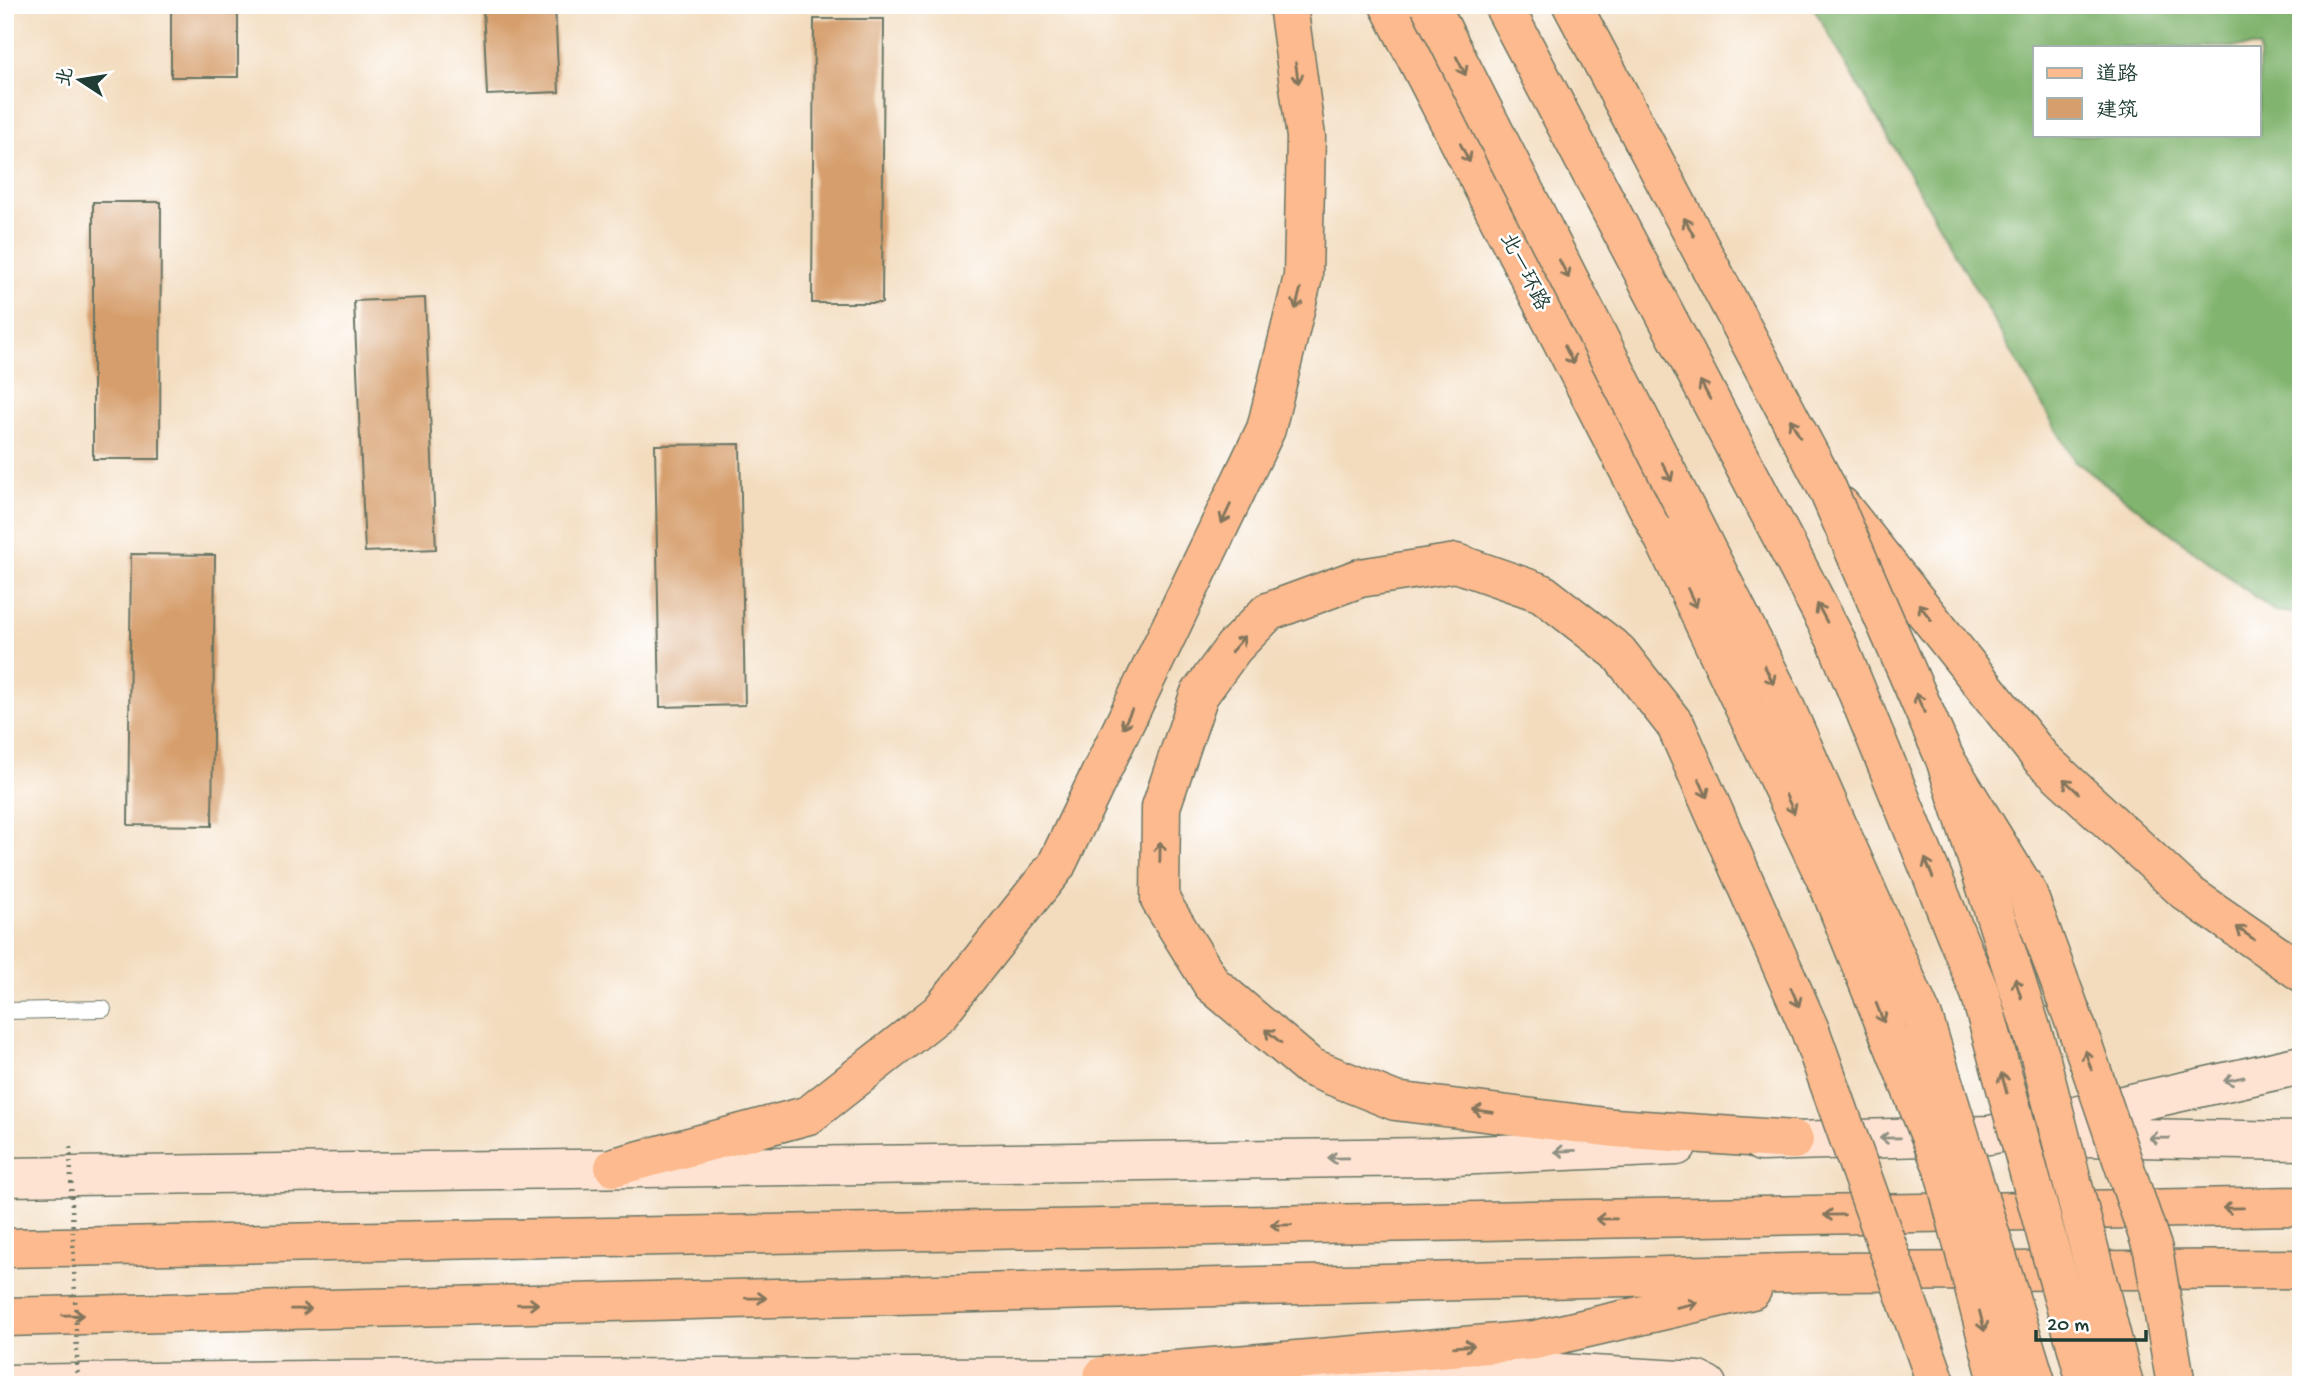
<svg xmlns="http://www.w3.org/2000/svg" width="2306" height="1390" font-family="'Gochi Hand','LXGW WenKai TC',sans-serif">
<rect width="100%" height="100%" fill="#fff"/>
<filter id="ink" filterUnits="userSpaceOnUse"><feTurbulence type="fractalNoise" baseFrequency=".0143" numOctaves="2"/><feDisplacementMap in="SourceGraphic" scale="14" xChannelSelector="R" yChannelSelector="G"/><feConvolveMatrix kernelMatrix="1 2 1 2 8 2 1 2 1" color-interpolation-filters="sRGB"/></filter>
<filter id="wash" filterUnits="userSpaceOnUse"><feTurbulence type="fractalNoise" baseFrequency=".00686" numOctaves="4" result="noise"/><feDisplacementMap in="SourceGraphic" scale="28" xChannelSelector="R" yChannelSelector="G"/><feGaussianBlur stdDeviation="1.57" result="paint"/><feColorMatrix in="noise" values="0 0 0 0 0 0 0 0 0 0 0 0 0 0 0 0 0 1.4 0 .05"/><feComposite in="paint" operator="in"/></filter>
<g filter="url(#wash)">
<rect width="100%" height="100%" fill="#f3dcbe"/>
<path fill="#81b46e" stroke="#507851" stroke-width="2" fill-rule="evenodd" d="M1812,5H2301V614L2274,611L2074,460ZM2035,47H2259V135H2035Z"/>
<g id="blocks">
<path fill="#d69e6c" d="M171,5H238V77H171Z
M483,5H555L559,92L487,95Z
M814,19H884L882,303H812Z
M93,202H161L160,459H93Z
M425,298L436,549L365,552L354,301Z
M740,444L745,705L660,707L655,445Z
M131,554L215,555L212,826L128,825Z"/>
</g>
</g>
<g filter="url(#ink)">
<use href="#blocks" fill-opacity="0" stroke="#697564" stroke-width="2"/>
<g fill="none" stroke-linecap="round" stroke-linejoin="round">
<g stroke="#697564" stroke-width="18">
<path id="service" d="M5,1011L103,1009"/>
</g>
<g stroke="#697564" stroke-width="41">
<path id="secondary" d="M2082,1137L2301,1141
M1761,1142L1990,1135L2301,1065
M5,1177L1431,1157L1677,1146
M1306,1374L1539,1372L1699,1381L1707,1385
M5,1384L312,1380L1137,1376"/>
</g>
<g stroke="#697564" stroke-width="41">
<path id="primary" d="M1389,5L1663,537
M1572,5L1827,488
M1676,726L1618,652L1542,593L1456,563L1360,578L1268,612L1234,647L1199,695L1161,807L1160,900L1212,984L1310,1067L1395,1101L1614,1128L1794,1140
M614,1167L809,1115L940,1012L1056,866L1266,429L1303,277L1306,137L1288,5"/>
</g>
<g stroke="#697564" stroke-width="41">
<path id="trunk" d="M1841,506L2041,758L2187,893L2301,972
M5,1248L2301,1206
M5,1317L1829,1272L2301,1269
M1103,1376L1535,1340L1752,1290"/>
</g>
<use href="#service" stroke="#fff" stroke-width="16"/>
<use href="#secondary" stroke="#fee3d2" stroke-width="38"/>
<use href="#primary" stroke="#fcba8e" stroke-width="38"/>
<use href="#trunk" stroke="#fcba8e" stroke-width="38"/>
<g stroke="#697564" stroke-width="41" stroke-linecap="butt">
<path id="primary-bridge" d="M1827,488L1945,759L2040,1056L2124,1385
M1663,537L1829,886L1943,1168L1999,1385
M1676,726L1810,1030L1937,1385"/>
</g>
<g stroke="#697564" stroke-width="41" stroke-linecap="butt">
<path id="trunk-bridge" d="M1430,5L1779,693L1924,1020L2037,1385
M1503,5L1836,640L1980,993L2087,1385
M1945,759L2027,892L2084,1048L2153,1250L2176,1385"/>
</g>
<path stroke="#697564" stroke-width="4.5" stroke-dasharray="2 5" stroke-linecap="butt" d="M70,1147L78,1385"/>
<use href="#primary-bridge" stroke="#fcba8e" stroke-width="38"/>
<use href="#trunk-bridge" stroke="#fcba8e" stroke-width="38"/>
</g>
<defs><path id="oneway-shaft" d="M-6 0H5M1.5-3L5.5 0L1.5 3" fill="none" stroke-width="1.6" stroke-linecap="round" stroke-linejoin="round" transform="scale(1.75)"/></defs>
<g stroke="#82755c">
<use href="#oneway-shaft" transform="translate(1461 66) rotate(63)"/>
<use href="#oneway-shaft" transform="translate(1297 73) rotate(82)"/>
<use href="#oneway-shaft" transform="translate(1465 153) rotate(63)"/>
<use href="#oneway-shaft" transform="translate(1689 227) rotate(-118)"/>
<use href="#oneway-shaft" transform="translate(1564 269) rotate(63)"/>
<use href="#oneway-shaft" transform="translate(1298 299) rotate(104)"/>
<use href="#oneway-shaft" transform="translate(1569 355) rotate(63)"/>
<use href="#oneway-shaft" transform="translate(1705 390) rotate(-118)"/>
<use href="#oneway-shaft" transform="translate(1795 428) rotate(-118)"/>
<use href="#oneway-shaft" transform="translate(1667 472) rotate(63)"/>
<use href="#oneway-shaft" transform="translate(1226 514) rotate(115)"/>
<use href="#oneway-shaft" transform="translate(1692 598) rotate(65)"/>
<use href="#oneway-shaft" transform="translate(1925 612) rotate(-128)"/>
<use href="#oneway-shaft" transform="translate(1822 613) rotate(-118)"/>
<use href="#oneway-shaft" transform="translate(1238 644) rotate(-49)"/>
<use href="#oneway-shaft" transform="translate(1769 675) rotate(63)"/>
<use href="#oneway-shaft" transform="translate(1920 703) rotate(-114)"/>
<use href="#oneway-shaft" transform="translate(1127 719) rotate(116)"/>
<use href="#oneway-shaft" transform="translate(2071 786) rotate(-137)"/>
<use href="#oneway-shaft" transform="translate(1703 788) rotate(66)"/>
<use href="#oneway-shaft" transform="translate(1790 804) rotate(65)"/>
<use href="#oneway-shaft" transform="translate(1160 852) rotate(-89)"/>
<use href="#oneway-shaft" transform="translate(1929 868) rotate(-112)"/>
<use href="#oneway-shaft" transform="translate(2245 933) rotate(-145)"/>
<use href="#oneway-shaft" transform="translate(2018 988) rotate(-108)"/>
<use href="#oneway-shaft" transform="translate(1795 997) rotate(66)"/>
<use href="#oneway-shaft" transform="translate(1880 1013) rotate(68)"/>
<use href="#oneway-shaft" transform="translate(1273 1036) rotate(-140)"/>
<use href="#oneway-shaft" transform="translate(2088 1060) rotate(-109)"/>
<use href="#oneway-shaft" transform="translate(2004 1083) rotate(-105)"/>
<use href="#oneway-shaft" transform="translate(1483 1111) rotate(-173)"/>
<use href="#oneway-shaft" transform="translate(2233 1208) rotate(179)"/>
<use href="#oneway-shaft" transform="translate(1834 1215) rotate(179)"/>
<use href="#oneway-shaft" transform="translate(1606 1219) rotate(179)"/>
<use href="#oneway-shaft" transform="translate(1281 1225) rotate(179)"/>
<use href="#oneway-shaft" transform="translate(756 1298) rotate(-1)"/>
<use href="#oneway-shaft" transform="translate(528 1304) rotate(-1)"/>
<use href="#oneway-shaft" transform="translate(1687 1305) rotate(-13)"/>
<use href="#oneway-shaft" transform="translate(301 1309) rotate(-1)"/>
<use href="#oneway-shaft" transform="translate(73 1315) rotate(-1)"/>
<use href="#oneway-shaft" transform="translate(1982 1321) rotate(76)"/>
<use href="#oneway-shaft" transform="translate(1464 1346) rotate(-5)"/>
</g>
<g stroke="#8e9083">
<use href="#oneway-shaft" transform="translate(2234 1079) rotate(168)"/>
<use href="#oneway-shaft" transform="translate(1890 1138) rotate(179)"/>
<use href="#oneway-shaft" transform="translate(2159 1138) rotate(-179)"/>
<use href="#oneway-shaft" transform="translate(1565 1151) rotate(177)"/>
<use href="#oneway-shaft" transform="translate(1338 1158) rotate(179)"/>
</g>
</g>
<g text-anchor="middle" stroke-width="5" stroke-linejoin="round" paint-order="stroke">
<g font-size="21" fill="#1f3d34" stroke="#fff">
<text transform="translate(1526 271) rotate(63)" y="7">北一环路</text>
</g>
</g>
<rect width="2306" height="1390" fill="none" stroke="#fff" stroke-width="28"/>
<rect x="2033" y="46" width="228" height="91" fill="#ffffff" stroke="#a5b1ae" stroke-width="2"/>
<rect x="2047" y="68" width="35" height="10" fill="#fcba8e" stroke="#a5b1ae" stroke-width="2"/>
<text x="2096" y="80" font-size="21" fill="#1f3d34">道路</text>
<rect x="2047" y="98" width="35" height="21" fill="#d69e6c" stroke="#a5b1ae" stroke-width="2"/>
<text x="2096" y="116" font-size="21" fill="#1f3d34">建筑</text>
<g transform="translate(80 80) rotate(282)" stroke="#ffffff" stroke-width="5" paint-order="stroke">
<path d="M0-5L12 26L0 18L-12 26Z" fill="#1f3d34"/>
<text y="-10" font-size="19" font-weight="bold" text-anchor="middle" fill="#1f3d34">北</text>
</g>
<path d="M2036 1330v10h110v-10" fill="none" stroke="#1f3d34" stroke-width="3.5"/>
<text x="2047" y="1330" font-size="21" fill="#1f3d34" stroke="#ffffff" stroke-width="5" paint-order="stroke">20 m</text>
</svg>
